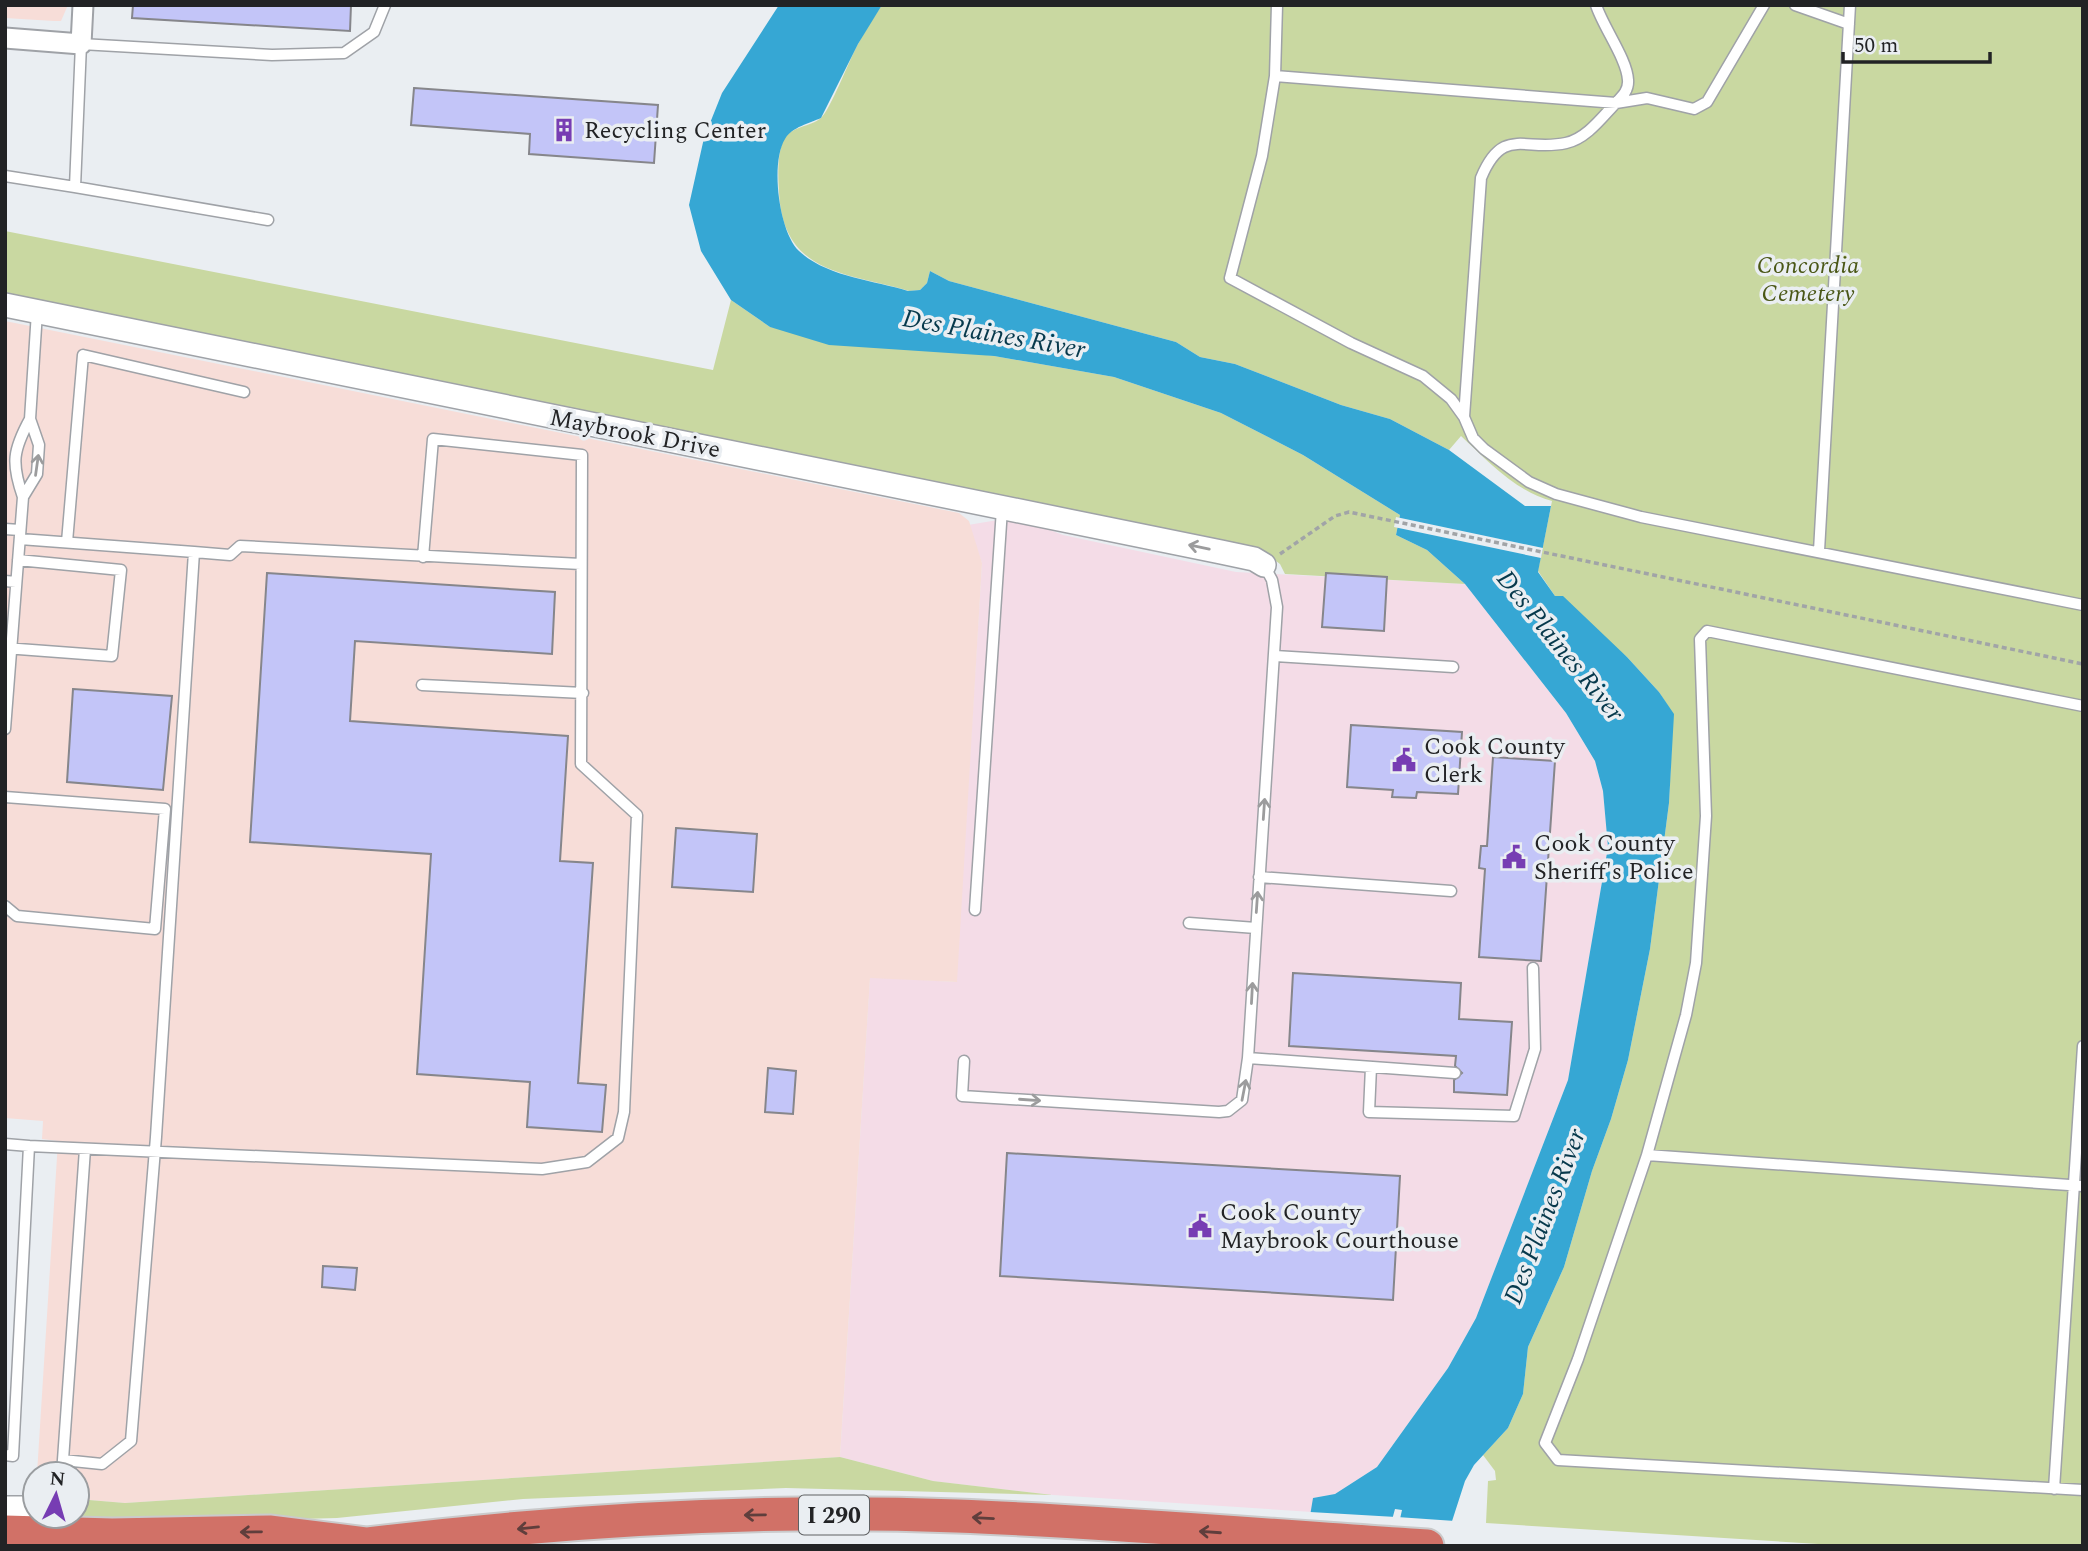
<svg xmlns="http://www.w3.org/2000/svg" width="2088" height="1551" font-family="Spectral,serif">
<rect width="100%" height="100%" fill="#eaeef2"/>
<path fill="#f4dce7" d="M1016,517L1063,535L1236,572L1465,584L1566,713L1595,761L1603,791L1608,847L1568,1080L1476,1318L1448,1368L1377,1467L1335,1494L1313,1498L1312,1512L1053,1495L933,1481L840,1457L870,977L956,982L982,563L968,525Z"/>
<path fill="#f7ddd8" d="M5,5H68L61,21H54L5,18Z
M5,321L959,513L969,521L982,563L957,982L870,978L840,1457L125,1503L77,1499V1474H37L58,1141L42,1139L43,1121L5,1118Z"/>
<path fill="#c9d8a1" d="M882,5H2083V1546H1850L1486,1523L1488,1481L1496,1480L1495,1471L1483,1455L1508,1428L1523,1394L1528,1347L1564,1267L1592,1171L1611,1119L1628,1060L1650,949L1669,803L1673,714L1659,692L1627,657L1555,596L1538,571L1552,501C1516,492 1487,460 1461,436L1449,450L1390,419L1341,405L1235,364L1200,357L1176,342L949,281L930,271L927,283L920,290L909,291C846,272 783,275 779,192C778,177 777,153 784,139C792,126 810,127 821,118C830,110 849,61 857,46C864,32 873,19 882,5Z
M5,231L713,370L731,300L770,327L994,356L1114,377L1221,413L1303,455L1400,515L1396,535L1427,550L1465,584L1285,574L1280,564L1260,549L5,293Z
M840,1457L933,1481L1053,1495L786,1488L523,1499L337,1518L73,1525V1516H77V1499L125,1503Z"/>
<path fill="#36a7d4" d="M779,5H882L858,44L821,118C810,123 792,127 785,139C770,163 779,232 799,251C827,277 873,280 908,291L920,290L927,283L930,271L949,281L1176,342L1200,357L1235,364L1341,405L1390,419L1449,450L1525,506H1551L1538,572L1555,596H1563L1627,657L1659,692L1674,714L1669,803L1650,949L1628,1060L1611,1119L1592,1171L1564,1267L1528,1347L1523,1394L1508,1428L1474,1465L1465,1481L1444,1546H1394L1402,1510L1395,1509L1392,1520L1305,1546L1313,1498L1335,1494L1377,1467L1448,1368L1476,1318L1568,1080L1608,847L1603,791L1595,761L1566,713L1465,584L1427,550L1396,535L1400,515L1303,455L1221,413L1114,377L994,356L829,345L770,327L731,300L701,251L689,205L704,138L722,93Z"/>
<path fill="#eaeef2" d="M1396,517L1543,548L1541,558L1394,527Z
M1310,1512L1396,1517L1395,1522L1377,1538L1304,1533Z
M1397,1517L1455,1521L1448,1546H1390Z"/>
<path fill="#c3c5f8" stroke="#86868b" stroke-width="2" d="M133,5H351L350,31L132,18Z
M414,88L658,105L654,163L529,154L530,134L411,125Z
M267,573L555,592L552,654L355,641L350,721L568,736L560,861L593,863L578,1083L606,1085L602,1132L527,1127L530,1082L417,1074L431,854L250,842Z
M1326,573L1387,577L1384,631L1322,627Z
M73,689L172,696L163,790L67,782Z
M1351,725L1462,732L1458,794L1417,792L1416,798L1392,797L1393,790L1347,787Z
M1493,757L1555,761L1541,961L1479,957L1485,869L1479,868L1481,846H1487Z
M676,828L757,834L753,892L672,887Z
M1293,973L1461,983L1459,1019L1512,1022L1507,1095L1454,1092V1080L1462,1073L1455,1066L1456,1056L1289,1046Z
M768,1068L796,1071L793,1114L765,1112Z
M1007,1153L1400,1176L1393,1300L1000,1276Z
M323,1266L357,1268L355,1290L322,1287Z"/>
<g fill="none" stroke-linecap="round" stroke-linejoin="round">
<g stroke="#9fa2a7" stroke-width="13">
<path id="service" d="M1277,5L1275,76L1262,156L1230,278L1351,343L1423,376L1451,399L1464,417L1473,438L1484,449L1529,482L1556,494L1641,517L2083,605
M1795,5L1849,24
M1275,76L1616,103L1647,98L1694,109L1707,102L1764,5
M5,176L75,187L81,44L272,55L344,53L374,32L385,5
M75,187L268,220
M1464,417L1481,178C1503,125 1525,152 1566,143C1585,139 1600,120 1612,107C1620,98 1629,92 1628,80C1627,59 1603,27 1596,5
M30,419C13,450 11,463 23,497L37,474L39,445L30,419L37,312
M5,529L20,530
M20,539L194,552L156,1137L131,1441L102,1464L63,1460
M67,542L83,355L244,392
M1819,551L1850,5
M194,552L230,555L240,546L581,564
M5,581L16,582
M5,648L112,656L121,570L18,560
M1275,656L1453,667
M422,685L583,693
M2083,706L1707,631L1700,639L1706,816L1696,963L1686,1015L1647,1155L1578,1359L1545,1443L1558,1460L2083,1490
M5,729L23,497
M5,797L165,809L155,929L17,916L5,906
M1259,877L1451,891
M975,910L1002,509
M1189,923L1256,928
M1248,1058L1455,1073
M964,1061L962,1096L1219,1112L1228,1111L1242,1100L1248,1058L1277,607L1272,580L1264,565
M1371,1067L1369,1112L1514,1116L1535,1049L1533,968
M5,1144L29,1146L13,1456L5,1455
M29,1146L542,1169L587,1162L618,1138L624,1112L637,815L581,764L582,455L433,439L423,557
M1647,1155L2083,1186
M62,1474L85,1149
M2054,1489L2083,1046"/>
</g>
<g stroke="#9fa2a7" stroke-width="23">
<path id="minor" d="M5,38L81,44L83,5"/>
</g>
<g stroke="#9fa2a7" stroke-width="26">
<path id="tertiary" d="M5,305L1221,552L1254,559L1264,565
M5,1508H35"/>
</g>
<g stroke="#cacacb" stroke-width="37">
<path id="motorway" d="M5,1532L112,1535L271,1532L367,1544
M351,1546C552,1521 755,1508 957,1516C1114,1522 1271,1536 1427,1546"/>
</g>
<path stroke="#a1a4a7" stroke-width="3.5" stroke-dasharray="5 3.5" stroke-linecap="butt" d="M1280,554L1335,516L1349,512L2083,664"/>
<use href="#service" stroke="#fff" stroke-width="10"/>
<use href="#minor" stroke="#fff" stroke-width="19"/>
<use href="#tertiary" stroke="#fff" stroke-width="23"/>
<use href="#motorway" stroke="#d17167" stroke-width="33"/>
</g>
<defs><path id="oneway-shaft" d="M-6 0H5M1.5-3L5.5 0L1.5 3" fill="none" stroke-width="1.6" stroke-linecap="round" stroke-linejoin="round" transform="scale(1.75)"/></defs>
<g stroke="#9c9c9d">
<use href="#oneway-shaft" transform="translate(37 465) rotate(-82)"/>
<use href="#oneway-shaft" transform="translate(1199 547) rotate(-168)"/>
<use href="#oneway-shaft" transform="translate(1264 809) rotate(-86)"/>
<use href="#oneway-shaft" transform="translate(1257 902) rotate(-86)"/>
<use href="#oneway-shaft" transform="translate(1252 993) rotate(-87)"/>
<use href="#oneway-shaft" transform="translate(1244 1090) rotate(-79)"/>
<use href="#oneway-shaft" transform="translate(1030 1100) rotate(4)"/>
</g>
<g stroke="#5f3e3c">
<use href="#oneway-shaft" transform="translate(755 1515) rotate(179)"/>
<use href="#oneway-shaft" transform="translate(983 1518) rotate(-177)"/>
<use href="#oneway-shaft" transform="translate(528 1528) rotate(174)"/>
<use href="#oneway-shaft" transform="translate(251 1532) rotate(179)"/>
<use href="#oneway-shaft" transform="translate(1210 1532) rotate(-176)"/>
</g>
<defs>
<g id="building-bare" transform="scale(1.89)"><path d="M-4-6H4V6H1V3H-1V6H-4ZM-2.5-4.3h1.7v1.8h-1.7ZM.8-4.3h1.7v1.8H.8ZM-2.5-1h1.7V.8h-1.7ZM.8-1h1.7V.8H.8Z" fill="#773db3" stroke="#eaeef2" stroke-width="2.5" paint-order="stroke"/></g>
<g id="civic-bare" transform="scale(1.89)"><path d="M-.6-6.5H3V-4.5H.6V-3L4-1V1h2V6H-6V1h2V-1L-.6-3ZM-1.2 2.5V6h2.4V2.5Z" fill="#773db3" stroke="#eaeef2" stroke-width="2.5" paint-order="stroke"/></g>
</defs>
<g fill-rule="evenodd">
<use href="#building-bare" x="564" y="130"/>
<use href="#civic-bare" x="1404" y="760"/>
<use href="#civic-bare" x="1514" y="857"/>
<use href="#civic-bare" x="1200" y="1226"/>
</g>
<g text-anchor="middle" stroke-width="7" stroke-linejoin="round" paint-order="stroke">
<rect fill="#eaeef2" stroke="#5e6062" stroke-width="2" x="799" y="1495.5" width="70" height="39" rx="5"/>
<g font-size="23" font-weight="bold" fill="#222325">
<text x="834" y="1523">I 290</text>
</g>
<g font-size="24" fill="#222325" stroke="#eaeef2" text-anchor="start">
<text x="584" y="138">Recycling Center</text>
<text x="1424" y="754">Cook County<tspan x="1424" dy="28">Clerk</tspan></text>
<text x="1534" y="851">Cook County<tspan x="1534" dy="28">Sheriff's Police</tspan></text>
<text x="1220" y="1220">Cook County<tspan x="1220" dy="28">Maybrook Courthouse</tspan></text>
</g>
<g font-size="24" font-style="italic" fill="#4a5716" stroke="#eaeef2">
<text x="1808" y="273">Concordia<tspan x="1808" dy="28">Cemetery</tspan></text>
</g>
<g font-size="24" fill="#222325" stroke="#eaeef2">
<text transform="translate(635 433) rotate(11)" y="8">Maybrook Drive</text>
</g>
<g font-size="26" font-style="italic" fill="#07394c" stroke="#eaeef2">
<text transform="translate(994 333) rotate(10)" y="9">Des Plaines River</text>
<text transform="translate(1561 645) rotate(51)" y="9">Des Plaines River</text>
<text transform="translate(1544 1216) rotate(-69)" y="9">Des Plaines River</text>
</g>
</g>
<rect width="2088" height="1551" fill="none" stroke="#222325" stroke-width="14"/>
<g transform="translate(56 1495) rotate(5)"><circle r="33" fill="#eaeef2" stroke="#9a9da0" stroke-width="2"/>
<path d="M0-5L12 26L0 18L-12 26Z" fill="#773db3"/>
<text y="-10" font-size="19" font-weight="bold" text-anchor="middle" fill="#222325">N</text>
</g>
<path d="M1843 52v10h147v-10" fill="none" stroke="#222325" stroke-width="3.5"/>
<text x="1854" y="52" font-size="21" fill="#222325" stroke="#eaeef2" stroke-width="5" paint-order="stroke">50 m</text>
</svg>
